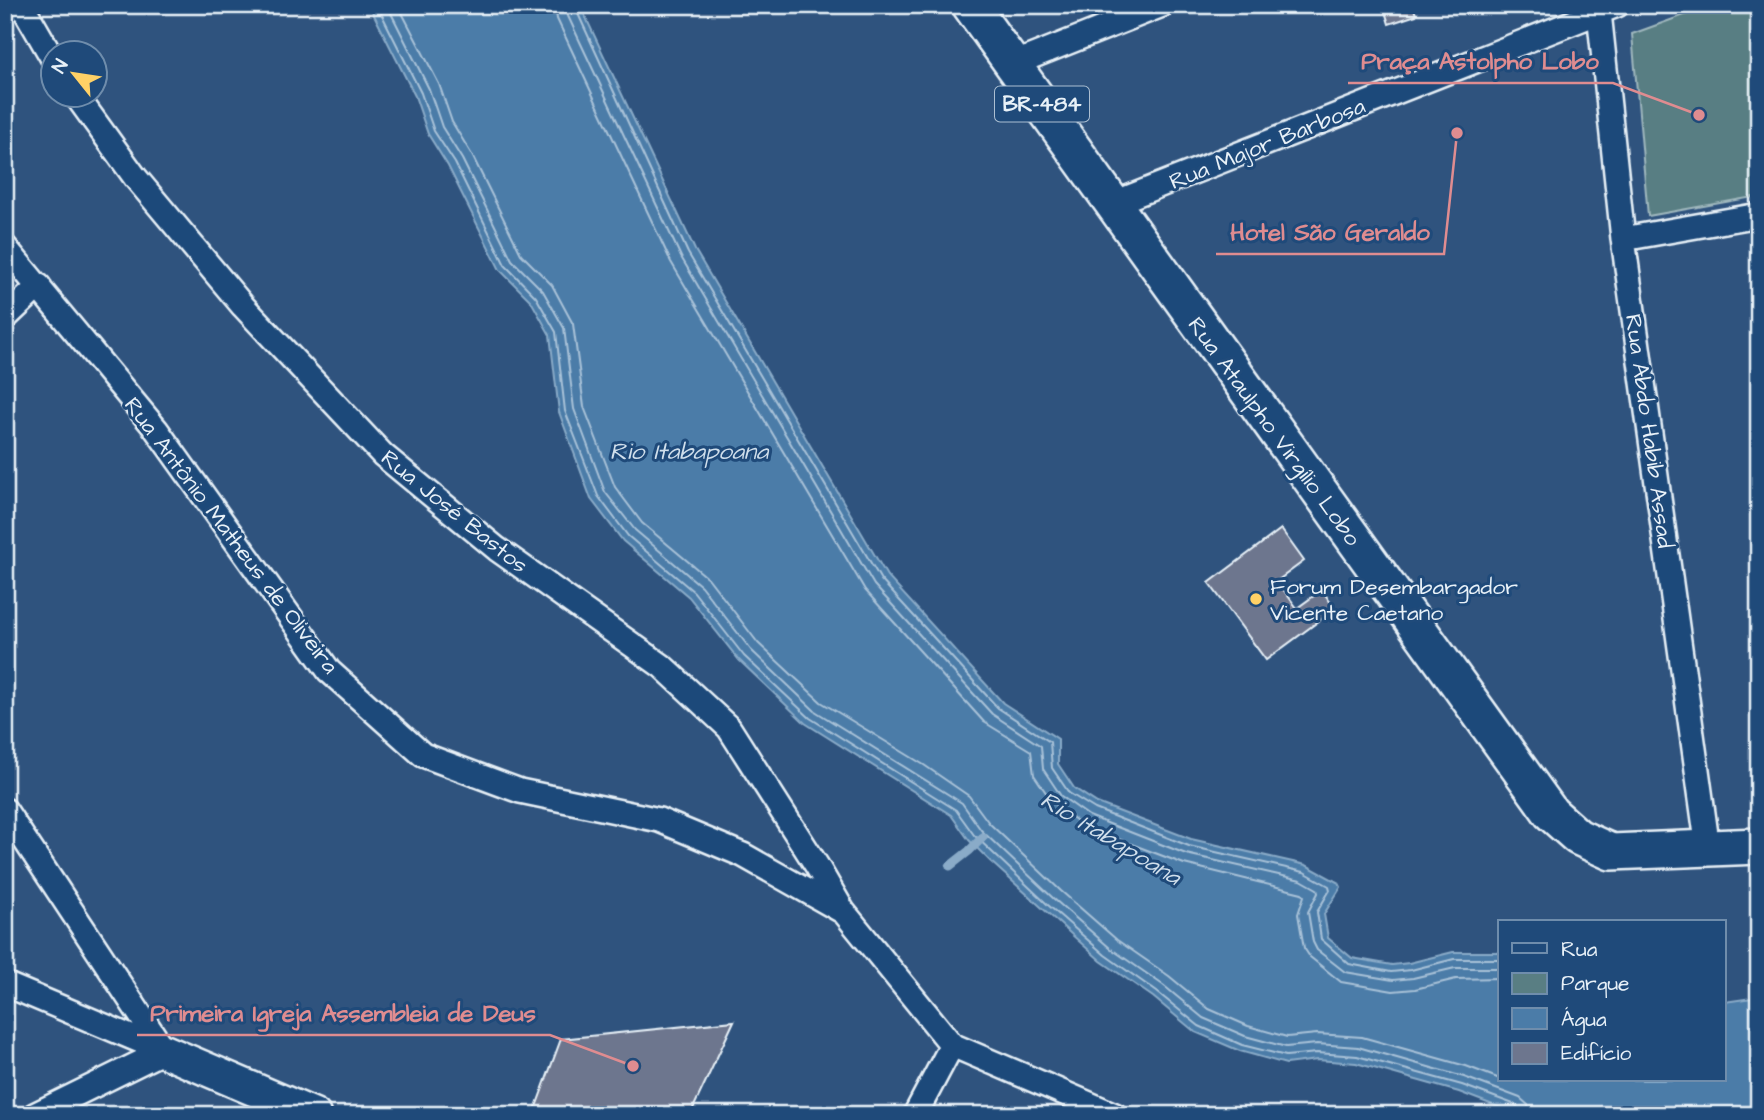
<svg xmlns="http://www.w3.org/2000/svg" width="1764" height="1120" font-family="'Architects Daughter',sans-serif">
<rect width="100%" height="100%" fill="#2f537e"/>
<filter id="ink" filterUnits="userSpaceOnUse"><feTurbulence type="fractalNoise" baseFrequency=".0143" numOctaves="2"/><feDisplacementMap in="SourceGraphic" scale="14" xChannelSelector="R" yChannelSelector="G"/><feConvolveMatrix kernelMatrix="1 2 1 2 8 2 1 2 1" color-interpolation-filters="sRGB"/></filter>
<g filter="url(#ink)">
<path fill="#597e83" stroke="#a0b8be" stroke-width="2" d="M1712,5H1759V196L1648,216L1632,34Z"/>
<path fill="#4b7ca8" stroke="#8aabc8" stroke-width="2" d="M369,5H580L695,250L887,576L1003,703L1058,739V764L1074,788L1097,803L1191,839L1306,865L1339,883L1341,887L1324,914L1328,938L1352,958L1392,965L1409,963L1453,952H1500V1080H1724V1002L1759,997V1115H1519L1459,1092L1356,1063L1317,1060L1286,1064L1240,1051L1195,1032L1153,997L1101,961L990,861L969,840L951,815L805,723L739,660L689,597L623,541L591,499L559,412L550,335L531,301L500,270L448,166L428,134L415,96Z"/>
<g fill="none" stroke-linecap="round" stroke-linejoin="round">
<path stroke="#a9c2d8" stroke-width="2" d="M377,5L421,93L434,131L455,163L505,265L536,297L556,332L565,411L598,496L628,536L694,592L744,656L810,718L956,810L974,835L1048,905L1105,955L1157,992L1199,1026L1242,1045L1286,1056L1317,1053L1357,1056L1462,1085L1516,1105L1521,1115
M387,5L429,89L442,127L462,159L512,260L543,291L564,328L574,409L605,492L635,530L701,586L751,650L815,711L962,803L981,830L1054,899L1110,948L1163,985L1203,1018L1245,1036L1286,1047L1317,1044L1358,1047L1464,1077L1520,1098L1528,1105L1529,1115
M398,5L439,84L452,122L472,155L521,254L552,285L573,324L584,407L615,487L642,523L709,579L758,643L821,702L924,765L969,796L989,823L1061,891L1117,940L1169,976L1209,1009L1248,1026L1287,1037L1317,1034L1362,1037L1466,1066L1500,1079
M555,5L557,19L671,262L865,590L984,722L1031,751L1034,775L1053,803L1084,826L1184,864L1302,893L1304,896L1298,914L1304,948L1310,957L1341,982L1393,991L1415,989L1456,979L1500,978
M565,5L567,14L681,257L874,585L992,714L1041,746L1043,769L1061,796L1089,816L1186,854L1301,880L1317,889L1318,893L1308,912L1313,942L1317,950L1345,972L1393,980L1413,978L1455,968H1500
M574,5L688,253L881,580L998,708L1050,742L1052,768L1069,793L1095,809L1189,846L1304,872L1329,886L1330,890L1317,912L1321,939L1349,964L1391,972L1411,970L1454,959H1500"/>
<path stroke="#8aabc8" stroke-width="9" d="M950,866L969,851L983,837"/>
</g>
<path fill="#6d768e" stroke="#e8f1f8" stroke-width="2" d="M1383,5H1413L1416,15L1389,24Z
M1281,529L1304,561L1277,581L1297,608L1322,590L1335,609L1266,660L1209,583Z
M734,1021L690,1115H533L561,1039Z"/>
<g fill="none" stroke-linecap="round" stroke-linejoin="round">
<g stroke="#e8f1f8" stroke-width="28">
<path id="street" d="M22,5L52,57
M1599,12L1623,239L1708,849
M1013,64L1162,5
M75,94L135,177L243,306L383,455L497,549L662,666L729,728L817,866L843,911L952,1045L1115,1115
M1112,204L1617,5
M1623,239L1759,215
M5,247L156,429L329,671L423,755L520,791L659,820L743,855L842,911
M5,318L39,286
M5,810L164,1051
M5,984L164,1051
M34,1115L164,1051
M915,1115L952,1045"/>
</g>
<g stroke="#e8f1f8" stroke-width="37">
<path id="secondary" d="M164,1051L314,1115"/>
</g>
<g stroke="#e8f1f8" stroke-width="40">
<path id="primary" d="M970,5L1551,813L1578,837L1611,852L1759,846"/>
</g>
<use href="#street" stroke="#1f4a7a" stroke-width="23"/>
<use href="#secondary" stroke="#1f4a7a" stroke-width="32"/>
<use href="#primary" stroke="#1f4a7a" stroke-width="35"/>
</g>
</g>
<circle fill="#ffd166" stroke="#1f4a7a" stroke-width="2.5" cx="1256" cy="599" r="7"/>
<g text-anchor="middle" stroke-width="6" stroke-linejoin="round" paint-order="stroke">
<rect fill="#1f4a7a" stroke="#acbfd2" stroke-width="2" x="995" y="86.5" width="94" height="35" rx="5"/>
<g font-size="21" font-weight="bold" fill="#e8f1f8">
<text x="1042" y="111">BR-484</text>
</g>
<g font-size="23" fill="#e8f1f8" stroke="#1f4a7a">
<text transform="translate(1267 143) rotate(-22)" y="8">Rua Major Barbosa</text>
<text transform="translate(1275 431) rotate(54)" y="8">Rua Ataulpho Virgílio Lobo</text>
<text transform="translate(1650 431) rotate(82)" y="8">Rua Abdo Habib Assad</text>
<text transform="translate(455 511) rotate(39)" y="8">Rua José Bastos</text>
<text transform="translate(232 535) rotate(53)" y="8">Rua Antônio Matheus de Oliveira</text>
</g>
<g font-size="23" fill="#e8f1f8" stroke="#1f4a7a" text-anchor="start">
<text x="1270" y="594">Forum Desembargador<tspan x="1270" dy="26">Vicente Caetano</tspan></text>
</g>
<g font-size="24" font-style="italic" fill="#d0dfec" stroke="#1f4a7a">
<text x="689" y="459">Rio Itabapoana</text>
<text transform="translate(1111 838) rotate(31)" y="8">Rio Itabapoana</text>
</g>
</g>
<path fill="none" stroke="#df8c90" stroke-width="2.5" d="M1699 115L1613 83H1348M1457 133L1444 254H1216M633 1066L550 1035H137"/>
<g fill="#df8c90" stroke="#1f4a7a" stroke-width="2.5">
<circle cx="1699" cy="115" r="7"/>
<circle cx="1457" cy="133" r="7"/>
<circle cx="633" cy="1066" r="7"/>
</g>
<g font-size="24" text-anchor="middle" font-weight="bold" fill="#df8c90" stroke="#1f4a7a" stroke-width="6" stroke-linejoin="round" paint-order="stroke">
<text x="1480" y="69">Praça Astolpho Lobo</text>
<text x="1330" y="240">Hotel São Geraldo</text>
<text x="343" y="1021">Primeira Igreja Assembleia de Deus</text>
</g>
<rect width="1764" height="1120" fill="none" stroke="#1f4a7a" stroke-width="28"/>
<rect x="14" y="14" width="1736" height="1092" fill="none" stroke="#e8f1f8" stroke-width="2.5" filter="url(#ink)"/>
<rect x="1498" y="920" width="228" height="161" fill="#1f4a7a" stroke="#6f8dac" stroke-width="2"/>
<rect x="1512" y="943" width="35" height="10" fill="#1f4a7a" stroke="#6f8dac" stroke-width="2"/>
<text x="1561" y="956" font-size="21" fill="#e8f1f8">Rua</text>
<rect x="1512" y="973" width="35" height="21" fill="#597e83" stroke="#6f8dac" stroke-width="2"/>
<text x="1561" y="990" font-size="21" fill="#e8f1f8">Parque</text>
<rect x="1512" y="1008" width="35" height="21" fill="#4b7ca8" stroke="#6f8dac" stroke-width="2"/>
<text x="1561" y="1026" font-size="21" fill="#e8f1f8">Água</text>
<rect x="1512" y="1043" width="35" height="21" fill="#6d768e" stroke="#6f8dac" stroke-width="2"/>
<text x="1561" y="1060" font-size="21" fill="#e8f1f8">Edifício</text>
<g transform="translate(74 74) rotate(300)"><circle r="33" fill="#1f4a7a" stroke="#6f8dac" stroke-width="2"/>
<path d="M0-5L12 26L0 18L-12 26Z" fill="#ffd166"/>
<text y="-10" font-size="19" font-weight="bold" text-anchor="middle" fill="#e8f1f8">N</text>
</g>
</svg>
